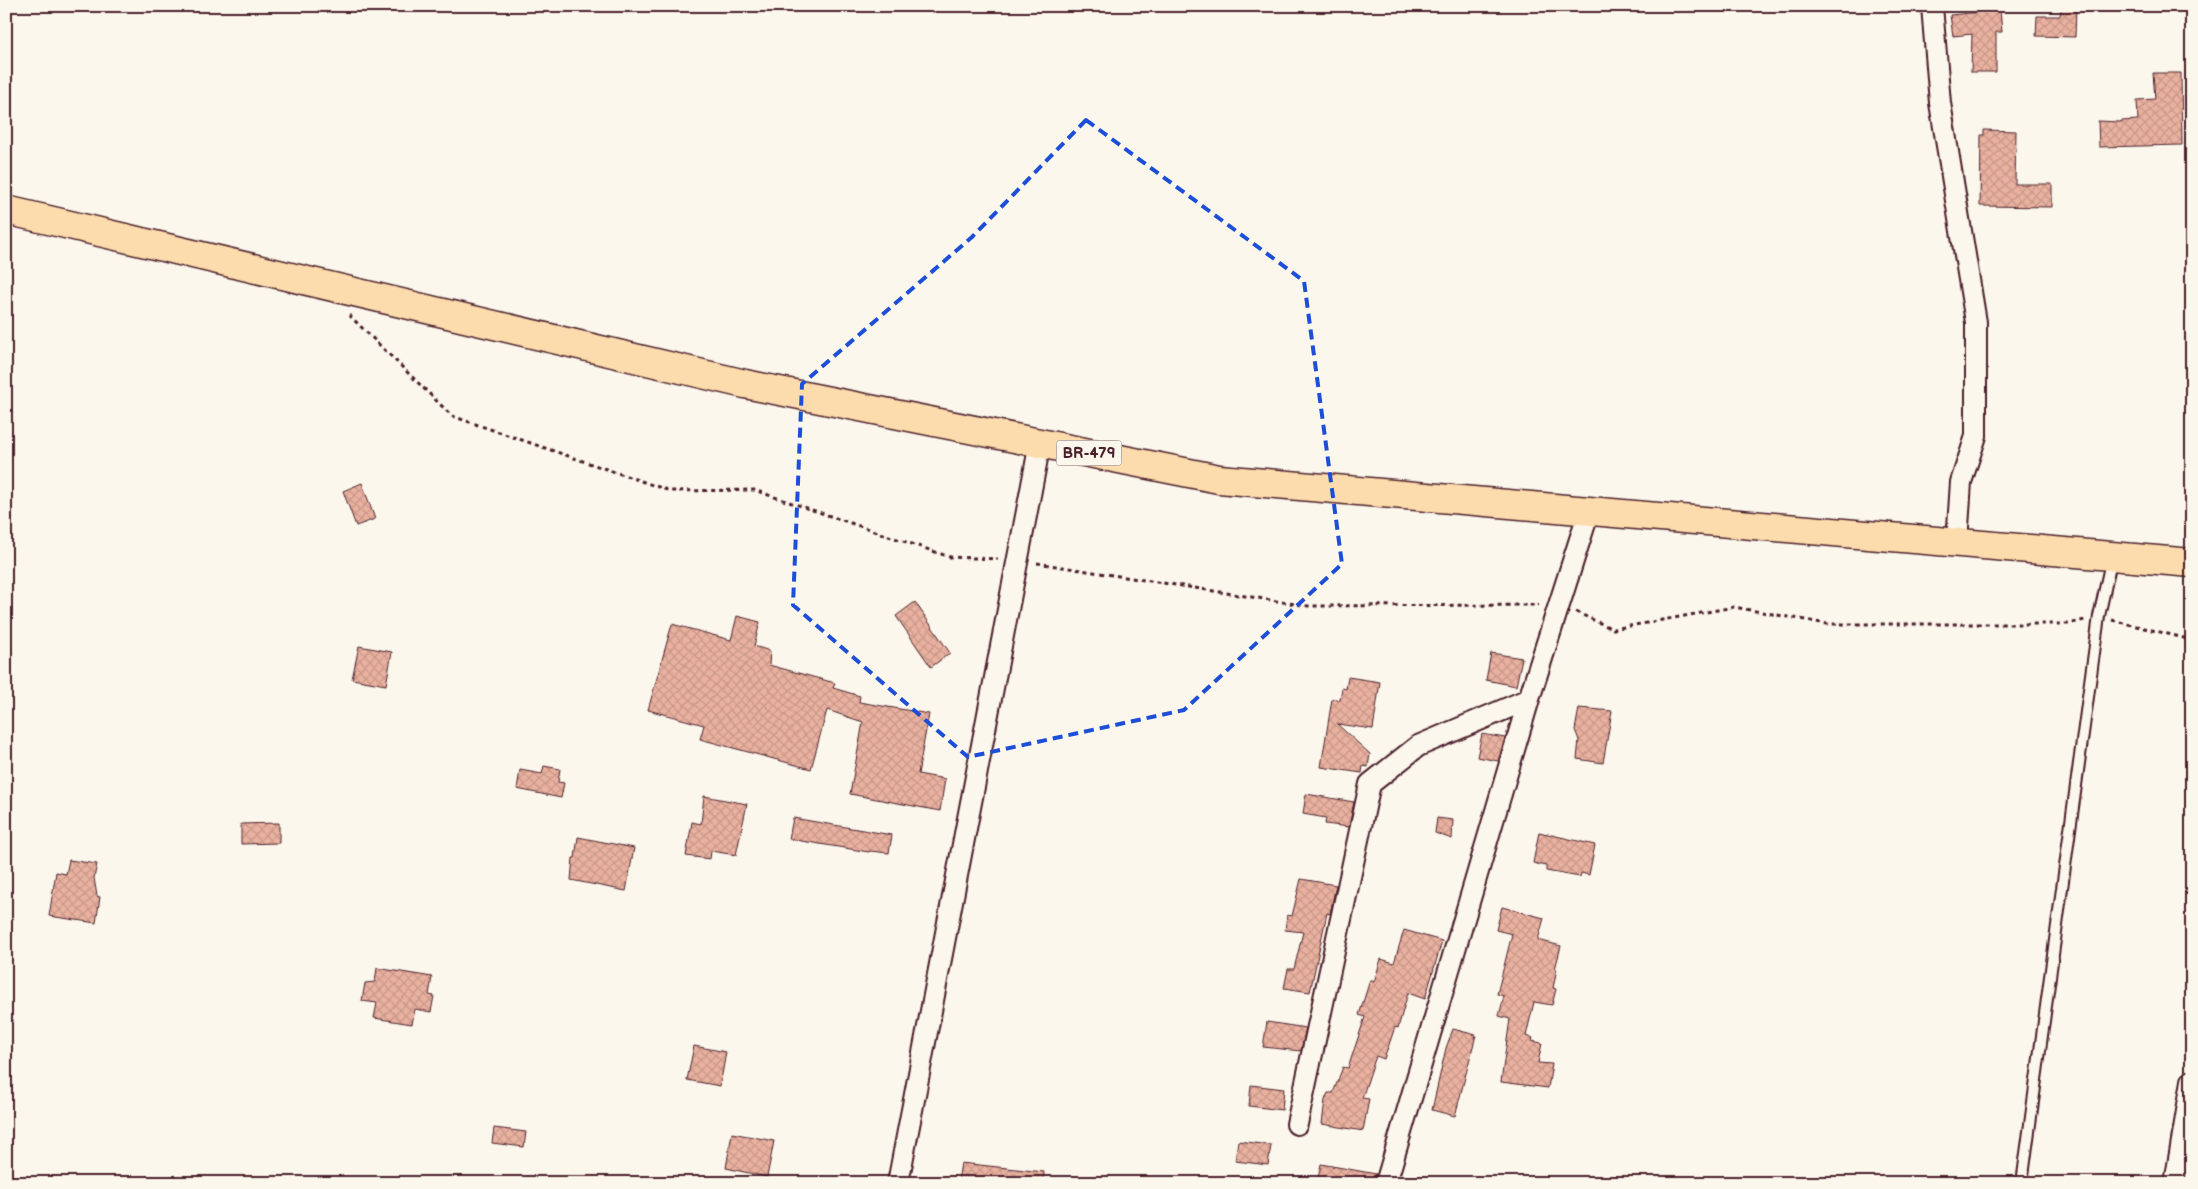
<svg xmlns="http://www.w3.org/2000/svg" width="2198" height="1189" font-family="'Balsamiq Sans',sans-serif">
<defs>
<pattern id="building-cross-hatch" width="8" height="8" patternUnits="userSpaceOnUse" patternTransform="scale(1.25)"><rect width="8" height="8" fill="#e9b19f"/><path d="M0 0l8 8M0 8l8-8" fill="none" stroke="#c99889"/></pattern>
</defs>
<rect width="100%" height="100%" fill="#fbf7ec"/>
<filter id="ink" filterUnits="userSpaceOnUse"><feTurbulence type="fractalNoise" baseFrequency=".02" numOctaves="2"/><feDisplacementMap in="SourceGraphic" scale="10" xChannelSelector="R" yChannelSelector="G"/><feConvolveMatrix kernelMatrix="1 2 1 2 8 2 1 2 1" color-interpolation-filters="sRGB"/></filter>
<g filter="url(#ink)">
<path fill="url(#building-cross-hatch)" stroke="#4a1f2b" d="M2061,6H2076L2075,37L2036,36L2037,16H2060Z
M2000,10L2002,32H1996V72H1971L1972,34L1953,36L1950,15Z
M2153,73H2181L2182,145L2099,147L2098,121L2121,122V121L2138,120L2137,100L2155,99Z
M1984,130L2016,131L2015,184H2052V207L1980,206L1981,135H1984Z
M362,483L375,519L356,526L343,491Z
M915,602L950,653L931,667L896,616Z
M737,616L760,622L754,646L770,651L769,665L835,683L833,688L860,696L859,702L929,714L918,774L945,779L940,811L850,794L863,722L827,710L811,769L700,739L704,725L648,710L672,624L731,640Z
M359,646L392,652L386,685L352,679Z
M1491,653L1522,658L1516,686L1486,680Z
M1348,677L1380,682L1373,729L1337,724L1370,754L1368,767L1363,766L1362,773L1321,767L1332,699L1340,700L1342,688L1346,689Z
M1579,708L1612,711L1603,763L1577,759L1579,740L1575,730Z
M1482,734L1505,738L1498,761L1477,757Z
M544,766L560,769L558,782L564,783L561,798L517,789L520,770L542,774Z
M1306,794L1354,802L1349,827L1325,824L1326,818L1303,814Z
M704,796L747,804L736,855L711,851L710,859L686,856L692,822L701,824Z
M793,818L892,835L889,853L870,851L869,852L789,839Z
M1437,818L1453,820L1452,839L1435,833Z
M279,823V843L241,844V824Z
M1539,832L1595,845L1589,875L1581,873L1580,877L1546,871V866L1533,863Z
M578,837L634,848L626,891L571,880L573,858H575Z
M69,860L97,864L94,878L97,896L100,897L96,923L49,916L56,872L66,874Z
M1301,879L1336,885L1330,914L1327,913L1310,992L1284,988L1288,969H1294L1303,932L1285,930L1287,915L1292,916Z
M1502,907L1544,918L1538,940L1561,946L1555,969H1557L1553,988L1556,989L1552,1005L1534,1002L1526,1036L1533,1038L1532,1041L1542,1043L1538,1063L1552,1064L1548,1088L1501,1082L1510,1019L1499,1016L1504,996L1497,994L1512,934L1496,930Z
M1404,930L1442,941L1425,999L1408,993L1398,1028L1395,1027L1384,1059L1376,1056L1362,1098L1369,1099L1363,1131L1322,1124L1325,1100L1328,1093H1333L1343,1067L1348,1068L1365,1017L1359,1015L1370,980L1374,982L1381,959L1394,963Z
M377,968L432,977L429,995L434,996L431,1012L415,1009L412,1024L374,1018L377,1003L362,1001L365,983L375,982Z
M1267,1022L1306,1028L1301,1051L1263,1047Z
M1453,1029L1476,1035L1455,1116L1432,1110L1446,1048Z
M694,1046L726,1052L720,1086L687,1080Z
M1251,1085L1284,1089L1282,1110L1249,1106Z
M494,1128L526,1132L524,1147L492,1143Z
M732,1133L774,1141L767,1177L726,1168Z
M1238,1141L1271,1145L1268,1165L1235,1161Z
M961,1163L1044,1172L1043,1183L958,1181Z
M1321,1164L1376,1174L1374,1183H1317Z"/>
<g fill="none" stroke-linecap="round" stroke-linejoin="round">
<g stroke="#4a1f2b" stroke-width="14">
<path id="service" d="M2022,1183L2099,616L2112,557"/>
</g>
<g stroke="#4a1f2b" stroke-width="24">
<path id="minor" d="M1932,6L1940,103L1976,322V436L1961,482L1957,542
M1297,1124L1370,784L1418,746L1529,699
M898,1183L1040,443
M1386,1183L1529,699L1589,511
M2175,1183L2192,1081"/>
</g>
<g stroke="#4a1f2b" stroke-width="31">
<path id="primary" d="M6,210L745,384L1219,479L2192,563"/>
</g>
<path stroke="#4a1f2b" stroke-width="3" stroke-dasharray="4 4" stroke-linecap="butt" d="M349,315L452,416L670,491L754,490L950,557L998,559
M1037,563L1308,606L1539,605
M1576,612L1613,629L1734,607L1827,624H2068L2085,620
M2112,620L2192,640"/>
<use href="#service" stroke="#fbf7ec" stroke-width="10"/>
<use href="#minor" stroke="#fbf7ec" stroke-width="20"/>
<use href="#primary" stroke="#fcdcac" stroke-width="28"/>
</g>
</g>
<path fill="none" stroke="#1d4ed8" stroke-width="4" stroke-dasharray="10 6" stroke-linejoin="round" d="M1086,120L1304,281L1342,564L1184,710L968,757L793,605L802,384L972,237Z"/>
<g text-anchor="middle" stroke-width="4" stroke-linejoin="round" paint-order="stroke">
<rect fill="#fbf7ec" stroke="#7f6065" stroke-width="1" x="1056.5" y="440.5" width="65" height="25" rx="4"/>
<g font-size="15" font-weight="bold" fill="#4a1f2b">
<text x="1089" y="458">BR-479</text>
</g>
</g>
<rect width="2198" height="1189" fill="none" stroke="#fbf7ec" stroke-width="25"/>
<rect x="12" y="12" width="2173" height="1164" fill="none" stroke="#4a1f2b" stroke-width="2" filter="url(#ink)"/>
</svg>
